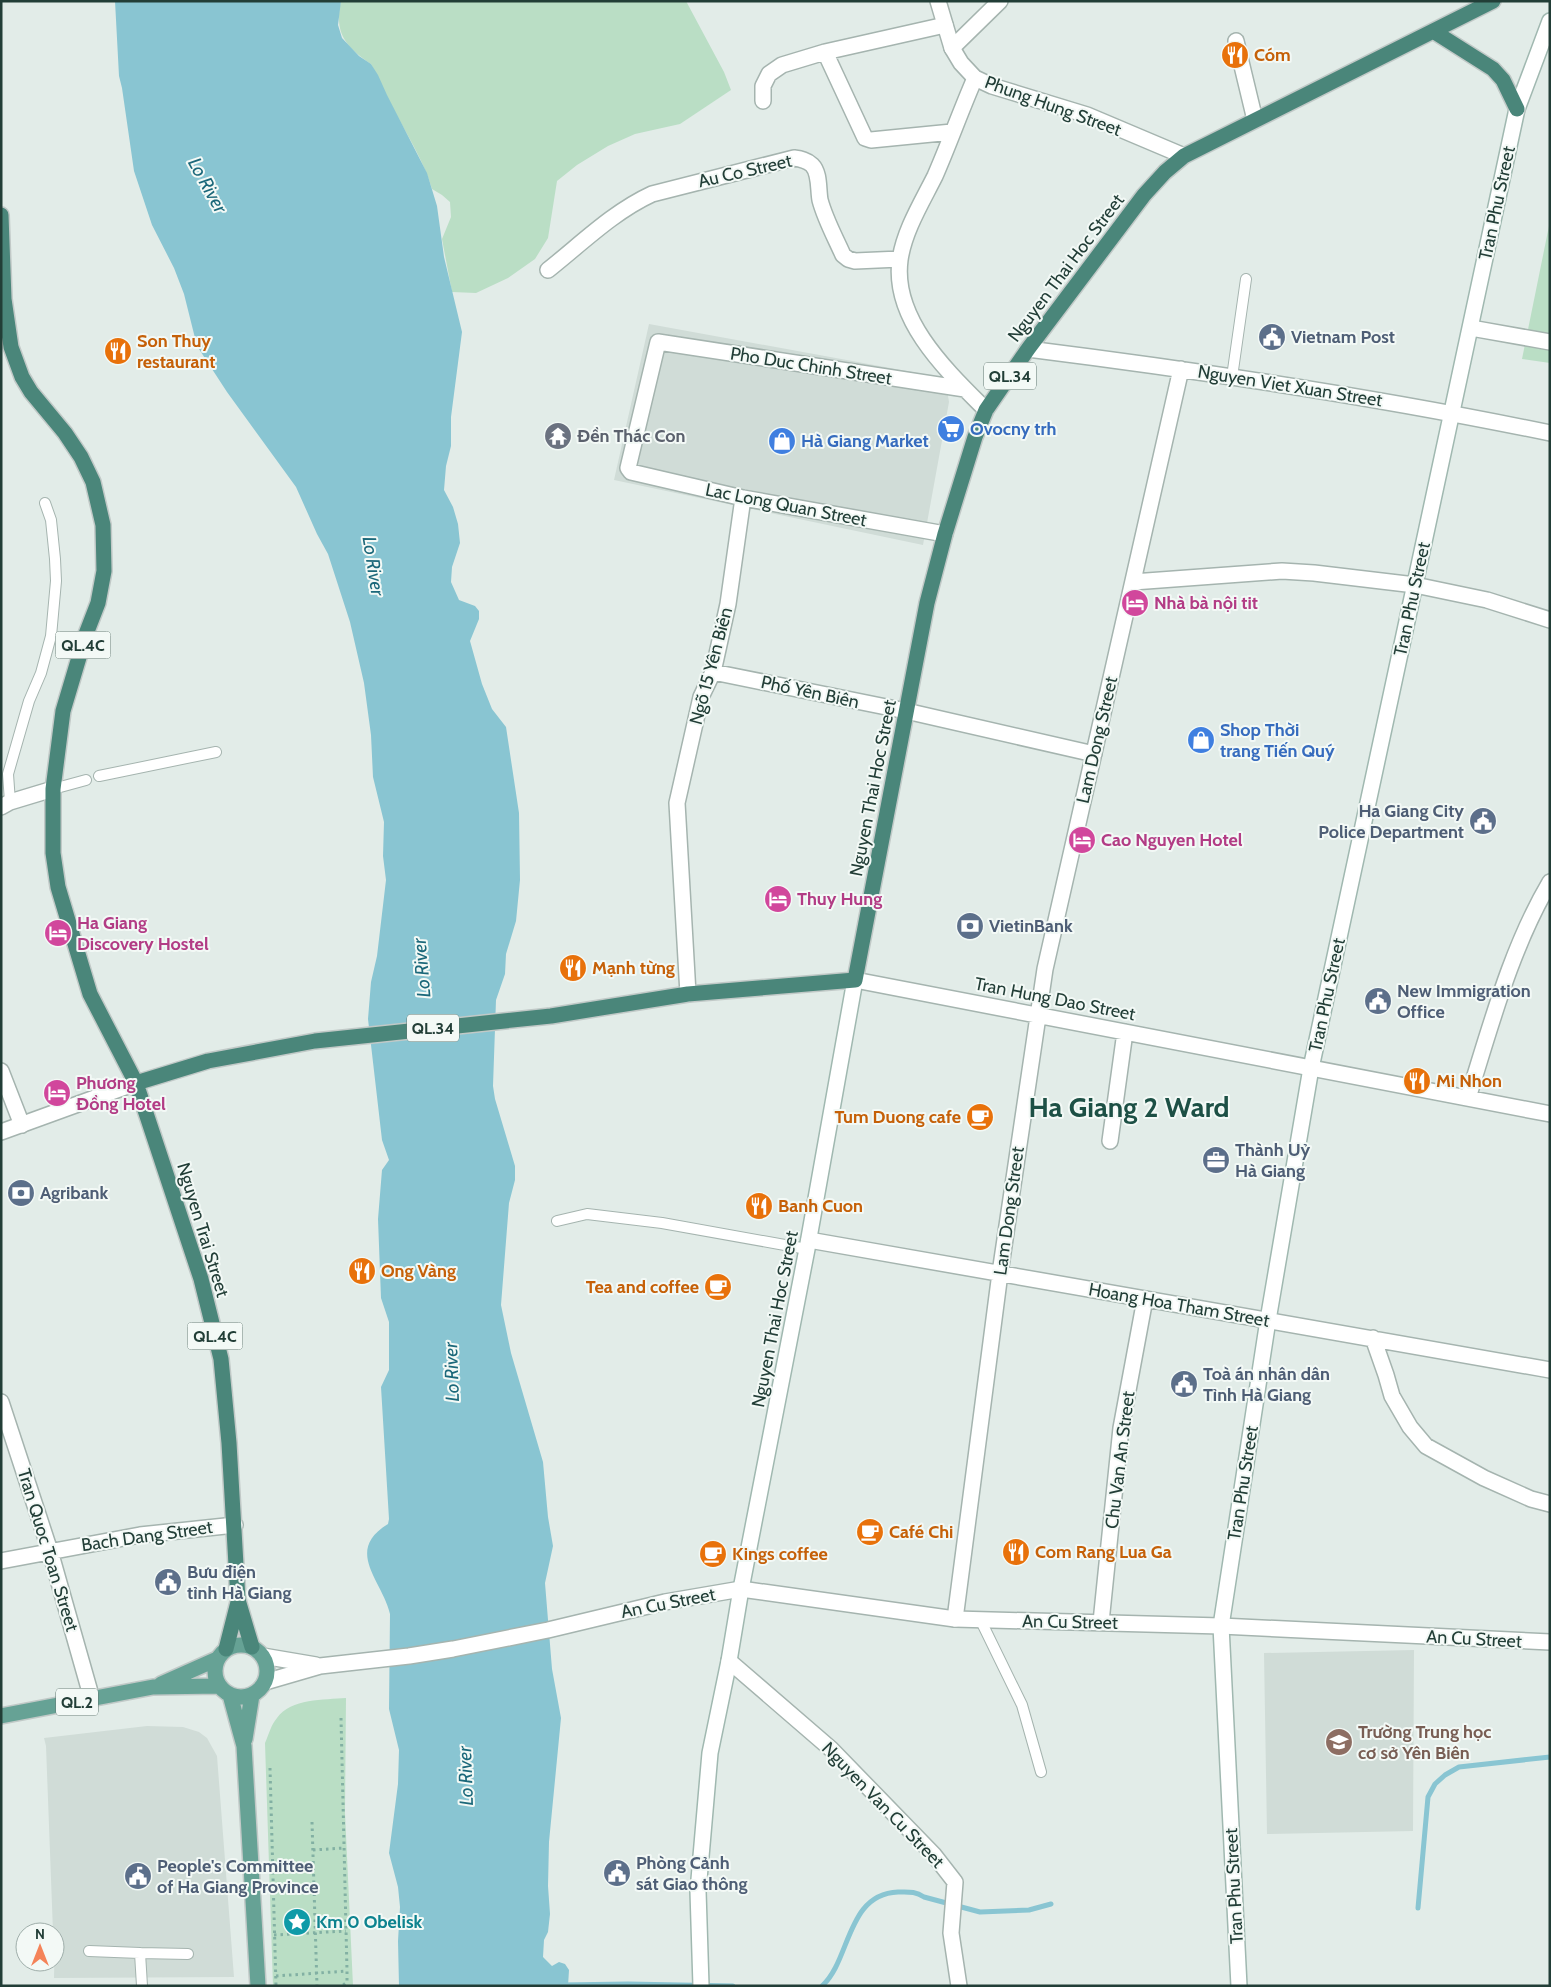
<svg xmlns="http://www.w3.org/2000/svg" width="1551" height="1987" font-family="Cabin,sans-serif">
<rect width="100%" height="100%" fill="#e2ece8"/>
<path fill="#d0dcd7" d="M649,324L945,378L949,402L923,545L614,480Z
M1414,1650L1413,1831L1267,1834L1264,1653Z
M147,1726L183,1727L199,1732L207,1738L217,1756L234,1977L54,1978L55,1932H53L46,1746L44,1738Z"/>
<path fill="#badec5" d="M341,1H686L724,72L731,90L680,124L635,134L608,146L577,165L557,181L548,238L535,259L508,278L476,293L452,292L442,239L451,217L450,202L442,195L432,189C424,162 409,138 395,112C387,97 379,80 371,64C345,46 334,33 341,1Z
M1550,221V363L1522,359Z
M346,1698L345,1813L353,1986H273L265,1743C269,1734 271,1725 277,1718C291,1698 324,1700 346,1698Z"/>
<path fill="#89c5d2" d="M115,1H341L338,25L342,38L359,56L371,64L378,75L387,95L427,173L437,206L444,257L462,332L451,417V446L446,466L444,490L453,507L458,524L460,543L452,567L451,582L459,600L475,606L479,611V619L470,641L482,684L492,709L506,727L519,813L520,880L516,921L506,954L505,974L496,1000L493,1086L495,1099L515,1166V1180L509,1203L501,1305L511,1353L543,1462L548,1517L553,1546L545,1583L552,1669L561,1718L549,1842L548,1886L550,1914L548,1932L544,1940L543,1957L552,1966L559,1962L565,1964L569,1970L568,1986H399L398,1941L400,1907L398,1887L389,1853L398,1784L399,1750L389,1709L390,1614C382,1580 344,1551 388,1524L389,1519L381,1387L389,1370V1322L381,1298L378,1219L382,1170L389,1160L382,1140L368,1019L371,982L377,956L386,880L383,856L384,822L373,777L371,735L364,683L350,622L328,554L317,534L296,487L227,392L197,346L184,294L174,268L152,225L134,171L122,88L119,76Z"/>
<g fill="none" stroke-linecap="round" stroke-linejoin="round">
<path stroke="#89c5d2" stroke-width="5" d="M1418,1908L1428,1797L1435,1784L1445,1775L1459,1767L1550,1757
M561,1985L628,1984L733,1986
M822,1986C851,1960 846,1894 898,1892C909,1892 915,1891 924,1897L980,1912L1029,1910L1051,1904"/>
<g stroke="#a5b4af" stroke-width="12">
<path id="service" d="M1232,377L1246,279
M99,776L216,752
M53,789L86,780
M10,802L8,774L29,701L41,673L51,636L56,581L55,559L51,520L45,503
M557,1221L587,1214L662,1223L807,1249
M980,1619L1022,1705L1041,1772
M89,1951L140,1953L142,1986
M140,1953L188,1954"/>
</g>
<g stroke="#a5b4af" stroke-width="18">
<path id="minor" d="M1236,41L1255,120
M952,48L1000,1
M825,52L865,138L871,140L952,132
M975,78C961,110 949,144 935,176C922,202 904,231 900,260C892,320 948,372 986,410
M763,101V86L769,74L782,65L825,52L945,25
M548,270C581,244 613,212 652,194L794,158C801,159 807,160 812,165C820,173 818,189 820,200C825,219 835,237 843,255L848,259L855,261L900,259
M1471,328L1550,342
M1028,349C1203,371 1377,397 1550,433
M945,534L743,498L631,472L628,468L658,342L965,389
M1133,582L1282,571L1314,573L1415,585L1487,600L1550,620
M713,672L906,711L1094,754
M1,807L10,802L53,789
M855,980L1550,1114
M688,994L677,803L701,697L713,672L728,604L743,498
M1,1071L22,1125
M1468,1098C1491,1025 1511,948 1550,882
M1110,1141L1125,1032
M809,1240L1550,1370
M1373,1338L1386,1375L1392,1396L1410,1427L1426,1446L1484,1478L1531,1499L1550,1504
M1,1402L50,1551L92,1699
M1,1561L140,1535L235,1525
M955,1619L1000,1273L1045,969L1181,369
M1101,1622L1121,1428L1145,1299
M729,1661L831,1749L934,1855L955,1882L951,1933L959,1986"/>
</g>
<g stroke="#a5b4af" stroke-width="18">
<path id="tertiary" d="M938,1L952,48L961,63L975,78L992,86L1087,115L1184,156
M1,1132L136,1083
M263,1656L316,1665
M265,1682L320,1666L409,1656L453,1649L548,1630L665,1602L741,1589L955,1619L1221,1626L1550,1642"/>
</g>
<g stroke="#a0b8b0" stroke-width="18">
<path id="secondary" d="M701,1986L698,1891L710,1753L729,1661L741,1589L807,1249L855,980
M1239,1986L1221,1626L1268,1320L1311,1068L1517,109L1550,21"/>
</g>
<g stroke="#c1c9c7" stroke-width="18">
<path id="primary" d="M215 1671a26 26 0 1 1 52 0a26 26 0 1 1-52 0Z
M161,1684L217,1659
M230,1695L244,1746L258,1986
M1,1716L153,1687L219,1686
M245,1739L252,1695"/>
</g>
<g stroke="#c1c9c7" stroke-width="18">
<path id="trunk" d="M1433,31L1493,69L1503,80L1517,109
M1,215L4,299L11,347L22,377L31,392L65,433L81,457L93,482L103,525L104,571L98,603L86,634L63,711L53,789V853L58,887L90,994L136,1083L201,1279L221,1359L229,1443L238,1600L252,1647
M136,1083L208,1061L315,1041L551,1016L688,994L855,980L927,603L945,534L975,437L986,410L1028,349L1144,195L1165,172L1184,156L1493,1
M226,1649L238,1602"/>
</g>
<path stroke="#82b0a3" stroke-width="3" stroke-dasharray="2.5 4" stroke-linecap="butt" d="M341,1718L347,1971V1982L342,1986
M270,1768L276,1986
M312,1822L317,1986
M313,1850L344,1848
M274,1935L346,1931
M276,1976L347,1971"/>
<use href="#service" stroke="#fff" stroke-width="10"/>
<use href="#minor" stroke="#fff" stroke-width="15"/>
<use href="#tertiary" stroke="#fff" stroke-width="15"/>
<use href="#secondary" stroke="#fff" stroke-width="15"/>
<use href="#primary" stroke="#66a295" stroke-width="15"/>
<use href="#trunk" stroke="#4a867a" stroke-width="15"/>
</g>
<defs>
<g id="restaurant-disc" transform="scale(1.4375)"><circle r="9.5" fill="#e8710a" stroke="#f3f9f6"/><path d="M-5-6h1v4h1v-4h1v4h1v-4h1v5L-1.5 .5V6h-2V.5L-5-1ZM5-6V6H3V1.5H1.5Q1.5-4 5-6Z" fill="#fff"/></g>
<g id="civic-disc" transform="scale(1.4375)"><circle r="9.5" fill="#5c6f8a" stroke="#f3f9f6"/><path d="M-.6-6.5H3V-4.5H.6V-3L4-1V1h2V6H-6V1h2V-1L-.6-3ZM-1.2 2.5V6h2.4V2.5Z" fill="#fff"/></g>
<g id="supermarket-disc" transform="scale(1.4375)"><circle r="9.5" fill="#3f7fe0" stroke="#f3f9f6"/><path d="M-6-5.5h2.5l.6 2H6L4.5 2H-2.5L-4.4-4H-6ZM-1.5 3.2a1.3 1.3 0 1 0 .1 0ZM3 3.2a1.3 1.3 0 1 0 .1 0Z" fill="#fff"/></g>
<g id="temple-disc" transform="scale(1.4375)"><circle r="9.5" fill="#6b7280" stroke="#f3f9f6"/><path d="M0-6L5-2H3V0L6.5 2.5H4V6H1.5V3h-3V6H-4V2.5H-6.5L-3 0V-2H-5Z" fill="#fff"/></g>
<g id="shop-disc" transform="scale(1.4375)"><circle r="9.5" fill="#3f7fe0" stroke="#f3f9f6"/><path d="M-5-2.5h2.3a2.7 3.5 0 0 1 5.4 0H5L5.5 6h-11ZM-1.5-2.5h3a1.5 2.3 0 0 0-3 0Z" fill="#fff"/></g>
<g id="hotel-disc" transform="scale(1.4375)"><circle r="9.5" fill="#d1479c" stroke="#f3f9f6"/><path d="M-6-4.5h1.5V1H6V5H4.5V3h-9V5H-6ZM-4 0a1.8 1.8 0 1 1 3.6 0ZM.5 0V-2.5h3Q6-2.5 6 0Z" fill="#fff"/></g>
<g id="bank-disc" transform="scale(1.4375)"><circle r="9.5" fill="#5c6f8a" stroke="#f3f9f6"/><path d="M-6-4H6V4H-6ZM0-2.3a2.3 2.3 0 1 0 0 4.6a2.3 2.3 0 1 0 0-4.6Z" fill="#fff"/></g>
<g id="cafe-disc" transform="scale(1.4375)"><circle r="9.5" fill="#e8710a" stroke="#f3f9f6"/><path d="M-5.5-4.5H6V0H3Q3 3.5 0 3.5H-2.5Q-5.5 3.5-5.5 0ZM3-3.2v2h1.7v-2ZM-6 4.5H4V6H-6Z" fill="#fff"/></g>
<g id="office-disc" transform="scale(1.4375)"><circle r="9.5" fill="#5c6f8a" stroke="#f3f9f6"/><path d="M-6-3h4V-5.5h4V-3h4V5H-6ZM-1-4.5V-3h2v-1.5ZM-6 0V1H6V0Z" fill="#fff"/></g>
<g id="school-disc" transform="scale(1.4375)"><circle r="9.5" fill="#8d6e63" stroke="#f3f9f6"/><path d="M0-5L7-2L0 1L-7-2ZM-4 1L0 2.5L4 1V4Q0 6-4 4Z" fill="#fff"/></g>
<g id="sight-disc" transform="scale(1.4375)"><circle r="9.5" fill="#0f9aa8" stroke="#f3f9f6"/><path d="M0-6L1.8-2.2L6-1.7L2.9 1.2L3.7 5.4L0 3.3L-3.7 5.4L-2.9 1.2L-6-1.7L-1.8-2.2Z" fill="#fff"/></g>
</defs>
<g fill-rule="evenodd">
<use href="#restaurant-disc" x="1235" y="55"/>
<use href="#civic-disc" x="1272" y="337"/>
<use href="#restaurant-disc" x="118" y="351"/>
<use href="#supermarket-disc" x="951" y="429"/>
<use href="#temple-disc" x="558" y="436"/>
<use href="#shop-disc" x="782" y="441"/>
<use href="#hotel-disc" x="1135" y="603"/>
<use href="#shop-disc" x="1201" y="740"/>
<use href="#civic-disc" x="1483" y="821"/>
<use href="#hotel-disc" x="1082" y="840"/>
<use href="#hotel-disc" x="778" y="899"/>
<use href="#bank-disc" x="970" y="926"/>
<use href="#hotel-disc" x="58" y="933"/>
<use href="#restaurant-disc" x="573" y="968"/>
<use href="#civic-disc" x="1378" y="1001"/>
<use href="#restaurant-disc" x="1417" y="1081"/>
<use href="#hotel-disc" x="57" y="1093"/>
<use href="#cafe-disc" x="980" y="1117"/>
<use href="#office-disc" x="1216" y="1160"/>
<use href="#bank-disc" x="21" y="1193"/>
<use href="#restaurant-disc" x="759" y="1206"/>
<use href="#restaurant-disc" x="362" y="1271"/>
<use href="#cafe-disc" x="718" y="1287"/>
<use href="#civic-disc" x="1184" y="1384"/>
<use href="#cafe-disc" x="870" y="1532"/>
<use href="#restaurant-disc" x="1016" y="1552"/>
<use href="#cafe-disc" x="713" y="1554"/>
<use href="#civic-disc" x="168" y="1582"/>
<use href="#school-disc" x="1339" y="1742"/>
<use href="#civic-disc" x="617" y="1873"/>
<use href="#civic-disc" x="138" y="1876"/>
<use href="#sight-disc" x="297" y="1922"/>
</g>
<g text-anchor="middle" stroke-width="4" stroke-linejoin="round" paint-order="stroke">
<g fill="#f3f9f6" stroke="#617670" stroke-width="1">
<rect x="984" y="362.5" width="52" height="27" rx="4"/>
<rect x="55.5" y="631.5" width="55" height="27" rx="4"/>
<rect x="407" y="1014.5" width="52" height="27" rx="4"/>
<rect x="187.5" y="1322.5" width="55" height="27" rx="4"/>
<rect x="56" y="1688.5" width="42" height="27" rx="4"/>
</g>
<g font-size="16" font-weight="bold" fill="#223e37">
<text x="1010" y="382">QL.34</text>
<text x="83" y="651">QL.4C</text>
<text x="433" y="1034">QL.34</text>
<text x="215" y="1342">QL.4C</text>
<text x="77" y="1708">QL.2</text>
</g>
<g font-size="18" font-weight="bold" fill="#c56008" stroke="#f3f9f6" text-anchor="start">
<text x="1254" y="61">Cóm</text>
<text x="137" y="347">Son Thuy<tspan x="137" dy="21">restaurant</tspan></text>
<text x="592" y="974">Mạnh từng</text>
<text x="1436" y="1087">Mi Nhon</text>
<text x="961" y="1123" text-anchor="end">Tum Duong cafe</text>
<text x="778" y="1212">Banh Cuon</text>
<text x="381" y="1277">Ong Vàng</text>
<text x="699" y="1293" text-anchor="end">Tea and coffee</text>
<text x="889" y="1538">Café Chi</text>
<text x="1035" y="1558">Com Rang Lua Ga</text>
<text x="732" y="1560">Kings coffee</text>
</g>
<g font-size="18" fill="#223e37" stroke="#f3f9f6">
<text transform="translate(1053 106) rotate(20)" y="6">Phung Hung Street</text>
<text transform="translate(745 171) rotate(-13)" y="6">Au Co Street</text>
<text transform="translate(1497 203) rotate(-78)" y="6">Tran Phu Street</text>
<text transform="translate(1066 268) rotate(-53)" y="6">Nguyen Thai Hoc Street</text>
<text transform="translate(811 366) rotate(9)" y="6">Pho Duc Chinh Street</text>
<text transform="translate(1290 386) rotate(9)" y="6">Nguyen Viet Xuan Street</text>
<text transform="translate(786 505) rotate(11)" y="6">Lac Long Quan Street</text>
<text transform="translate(1412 599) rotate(-78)" y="6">Tran Phu Street</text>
<text transform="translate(711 666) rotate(-75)" y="6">Ngõ 15 Yên Biên</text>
<text transform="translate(810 692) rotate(12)" y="6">Phố Yên Biên</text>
<text transform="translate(1097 740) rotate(-77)" y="6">Lam Dong Street</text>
<text transform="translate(873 788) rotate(-79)" y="6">Nguyen Thai Hoc Street</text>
<text transform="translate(1327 995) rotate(-78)" y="6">Tran Phu Street</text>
<text transform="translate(1055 999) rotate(11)" y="6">Tran Hung Dao Street</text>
<text transform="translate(1009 1211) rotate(-82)" y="6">Lam Dong Street</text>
<text transform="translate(203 1230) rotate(73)" y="6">Nguyen Trai Street</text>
<text transform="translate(1179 1305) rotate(10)" y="6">Hoang Hoa Tham Street</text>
<text transform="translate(775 1319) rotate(-79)" y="6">Nguyen Thai Hoc Street</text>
<text transform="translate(1120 1460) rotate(-83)" y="6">Chu Van An Street</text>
<text transform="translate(1243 1483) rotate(-81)" y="6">Tran Phu Street</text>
<text transform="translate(147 1536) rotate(-8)" y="6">Bach Dang Street</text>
<text transform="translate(48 1550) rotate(73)" y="6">Tran Quoc Toan Street</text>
<text transform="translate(668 1603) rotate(-11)" y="6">An Cu Street</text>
<text transform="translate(1070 1622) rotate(1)" y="6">An Cu Street</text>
<text transform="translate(1474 1639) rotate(3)" y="6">An Cu Street</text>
<text transform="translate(883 1805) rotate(46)" y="6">Nguyen Van Cu Street</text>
<text transform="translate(1234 1886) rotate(-93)" y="6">Tran Phu Street</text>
</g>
<g font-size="18" font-weight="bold" fill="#4e5e75" stroke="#f3f9f6" text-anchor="start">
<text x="1291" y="343">Vietnam Post</text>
<text x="1464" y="817" text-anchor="end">Ha Giang City<tspan x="1464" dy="21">Police Department</tspan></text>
<text x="989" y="932">VietinBank</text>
<text x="1397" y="997">New Immigration<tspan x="1397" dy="21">Office</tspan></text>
<text x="1235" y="1156">Thành Uỷ<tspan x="1235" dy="21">Hà Giang</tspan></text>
<text x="40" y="1199">Agribank</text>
<text x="1203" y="1380">Toà án nhân dân<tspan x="1203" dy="21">Tỉnh Hà Giang</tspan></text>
<text x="187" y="1578">Bưu điện<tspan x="187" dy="21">tỉnh Hà Giang</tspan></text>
<text x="636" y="1869">Phòng Cảnh<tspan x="636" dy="21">sát Giao thông</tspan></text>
<text x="157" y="1872">People's Committee<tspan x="157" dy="21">of Ha Giang Province</tspan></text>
</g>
<g font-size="18" font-weight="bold" fill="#366cbe" stroke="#f3f9f6" text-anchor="start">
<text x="970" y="435">Ovocny trh</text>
<text x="801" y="447">Hà Giang Market</text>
<text x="1220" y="736">Shop Thời<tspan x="1220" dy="21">trang Tiến Quý</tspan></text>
</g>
<g font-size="18" font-weight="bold" fill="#5b616d" stroke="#f3f9f6" text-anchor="start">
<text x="577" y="442">Đền Thác Con</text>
</g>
<g font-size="18" font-weight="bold" fill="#b23c85" stroke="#f3f9f6" text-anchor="start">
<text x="1154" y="609">Nhà bà nội tit</text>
<text x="1101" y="846">Cao Nguyen Hotel</text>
<text x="797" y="905">Thuy Hung</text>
<text x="77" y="929">Ha Giang<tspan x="77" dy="21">Discovery Hostel</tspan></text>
<text x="76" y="1089">Phương<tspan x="76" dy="21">Đồng Hotel</tspan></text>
</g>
<g font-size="18" font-weight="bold" fill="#785e54" stroke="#f3f9f6" text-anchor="start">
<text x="1358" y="1738">Trường Trung học<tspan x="1358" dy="21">cơ sở Yên Biên</tspan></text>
</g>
<g font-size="18" font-weight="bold" fill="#0d838f" stroke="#f3f9f6" text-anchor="start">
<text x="316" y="1928">Km 0 Obelisk</text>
</g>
<g font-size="19" font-style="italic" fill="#1b687a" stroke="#f3f9f6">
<text transform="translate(208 185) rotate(61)" y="7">Lo River</text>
<text transform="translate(374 566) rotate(81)" y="7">Lo River</text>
<text transform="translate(421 968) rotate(-95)" y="7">Lo River</text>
<text transform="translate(451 1372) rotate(-92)" y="7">Lo River</text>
<text transform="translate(465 1776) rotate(-92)" y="7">Lo River</text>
</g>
<g font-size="28" font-weight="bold" fill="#1d5045" stroke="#f3f9f6">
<text x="1129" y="1117">Ha Giang 2 Ward</text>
</g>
</g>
<rect width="1551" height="1987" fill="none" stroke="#223e37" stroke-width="5"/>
<g transform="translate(40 1947)"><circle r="24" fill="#f3f9f6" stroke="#9faeaa"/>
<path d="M0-4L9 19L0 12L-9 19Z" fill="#f48359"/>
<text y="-8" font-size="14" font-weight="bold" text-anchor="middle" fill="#223e37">N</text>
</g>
</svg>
